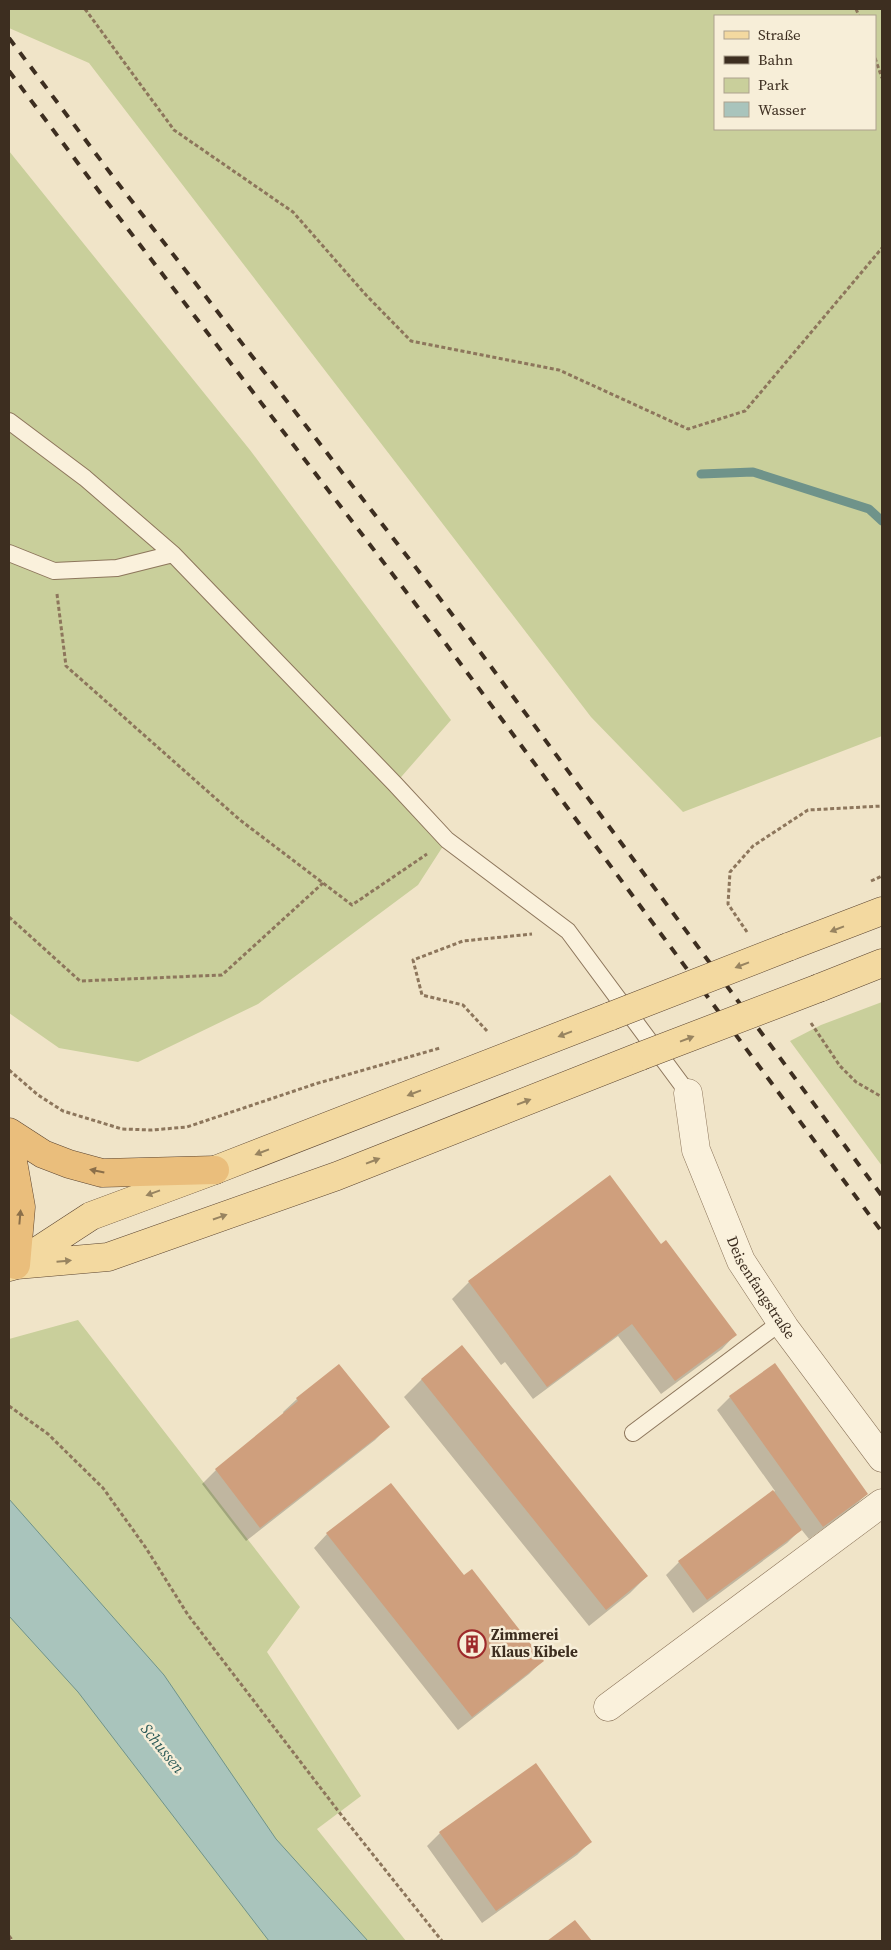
<svg xmlns="http://www.w3.org/2000/svg" width="891" height="1950" font-family="'Source Serif 4',serif">
<rect width="100%" height="100%" fill="#f0e4c8"/>
<path fill="#c9cf9b" fill-rule="evenodd" d="M9,9H882V736L683,812L591,717L89,63L9,28ZM715,16H875V129H715Z
M9,151L250,450L451,720L395,784L447,840L418,885L258,1004L138,1062L59,1048L9,1013Z
M882,1002V1166L790,1041L821,1025Z
M78,1320L300,1607L267,1652L361,1796L317,1829L406,1941H13L9,1936V1339Z"/>
<path fill="#a9c4bc" stroke="#6f938a" d="M9,1499L164,1675L276,1839L368,1941H269L78,1692L9,1616Z"/>
<path fill="#0003" d="M659,1244L735,1335L722,1349L661,1394L618,1336L533,1399L505,1362L501,1365L452,1299L469,1282Z
M462,1347L647,1576L630,1593L589,1626L404,1397L421,1380Z
M339,1366L388,1427L375,1440L246,1541L202,1484L216,1470L284,1414L283,1412L297,1399Z
M730,1397L867,1494L853,1507L809,1539L801,1529L787,1543L693,1613L666,1575L679,1562L775,1491L717,1410Z
M327,1534L464,1577L542,1661L529,1674L458,1730L314,1548Z
M440,1833L590,1842L577,1855L482,1923L427,1846Z"/>
<g fill="none" stroke-linecap="round" stroke-linejoin="round">
<path stroke="#6f938a" stroke-width="9" d="M701,474L753,472L869,509L882,521"/>
</g>
<path fill="#cf9f7d" d="M610,1175L661,1244L666,1240L737,1335L675,1381L632,1324L547,1387L468,1281Z
M462,1345L648,1576L606,1610L421,1379Z
M775,1363L868,1494L823,1527L729,1396Z
M339,1364L390,1427L260,1528L215,1469L298,1401L296,1398Z
M391,1483L464,1575L472,1569L544,1661L472,1717L326,1533Z
M773,1490L802,1530L707,1600L678,1561Z
M536,1763L592,1842L496,1911L439,1832Z
M575,1920L592,1941H547Z"/>
<g fill="none" stroke-linecap="round" stroke-linejoin="round">
<g stroke="#8d765c" stroke-width="18">
<path id="service" d="M9,421L85,478L173,554L395,784L447,840L568,931L688,1093
M9,553L54,571L117,568L173,554
M633,1433L781,1322"/>
</g>
<g stroke="#8d765c" stroke-width="29">
<g id="minor">
<path id="s1" d="M688,1093L696,1150L741,1261L785,1328L882,1458"/>
<path d="M608,1707L882,1503"/>
</g>
</g>
<g stroke="#5b4430" stroke-width="29">
<path id="primary" d="M788,947L882,911
M819,988L882,963
M19,1263L91,1216L215,1170L611,1016
M9,1267L16,1265L108,1257L337,1176L641,1056"/>
</g>
<g stroke="#5b4430" stroke-width="29">
<path id="trunk" d="M9,1132L43,1154L69,1164L102,1173L215,1170
M9,1139L21,1207L16,1265"/>
</g>
<path stroke="#8d765c" stroke-width="3" stroke-dasharray="4 2.5" stroke-linecap="butt" d="M85,9L174,130L293,212L366,295L411,341L559,370L688,429L745,411L882,248
M856,9L859,16
M875,58L882,78
M57,594L66,666L240,820L352,905L427,854
M871,881L882,876
M9,917L80,981L222,975L323,883
M747,932L728,904L730,872L753,846L808,810L882,806
M811,1023L840,1066L856,1082L882,1097
M487,1031L463,1005L422,995L413,960L463,941L532,934
M9,1070L38,1095L63,1111L122,1129L152,1130L187,1127L315,1084L440,1048
M9,1406L48,1434L103,1488L146,1548L188,1615L339,1812L442,1941
M9,1936L13,1941"/>
<use href="#service" stroke="#faf1dc" stroke-width="16"/>
<use href="#minor" stroke="#faf1dc" stroke-width="28"/>
<use href="#primary" stroke="#f3d9a0" stroke-width="28"/>
<use href="#trunk" stroke="#eabe7c" stroke-width="28"/>
<path stroke="#3d2e20" stroke-width="4" stroke-dasharray="9 9" stroke-linecap="butt" d="M9,38L117,182L458,622L882,1196
M9,71L101,194L440,636L882,1232"/>
<g stroke="#5b4430" stroke-width="29" stroke-linecap="butt">
<path id="primary-bridge" d="M611,1016L788,947
M641,1056L819,988"/>
</g>
<use href="#primary-bridge" stroke="#f3d9a0" stroke-width="28"/>
</g>
<defs><path id="oneway-solid" d="M-6-.8H1V-3.2L6.5 0L1 3.2V.8H-6Z" transform="scale(1.25)"/></defs>
<g fill="#988460">
<use href="#oneway-solid" transform="translate(837 929) rotate(159)"/>
<use href="#oneway-solid" transform="translate(742 965) rotate(159)"/>
<use href="#oneway-solid" transform="translate(565 1034) rotate(159)"/>
<use href="#oneway-solid" transform="translate(687 1039) rotate(-21)"/>
<use href="#oneway-solid" transform="translate(414 1093) rotate(159)"/>
<use href="#oneway-solid" transform="translate(524 1102) rotate(-21)"/>
<use href="#oneway-solid" transform="translate(262 1152) rotate(159)"/>
<use href="#oneway-solid" transform="translate(373 1161) rotate(-21)"/>
<use href="#oneway-solid" transform="translate(153 1193) rotate(160)"/>
<use href="#oneway-solid" transform="translate(220 1217) rotate(-19)"/>
<use href="#oneway-solid" transform="translate(64 1261) rotate(-5)"/>
</g>
<g fill="#8b6f49">
<use href="#oneway-solid" transform="translate(97 1171) rotate(-168)"/>
<use href="#oneway-solid" transform="translate(20 1217) rotate(-85)"/>
</g>
<defs>
<g id="building-ring" transform="scale(1.4375)"><circle r="9.5" fill="#f7eed8" stroke="#9e2a2b" stroke-width="1.5"/><path d="M-4-6H4V6H1V3H-1V6H-4ZM-2.5-4.3h1.7v1.8h-1.7ZM.8-4.3h1.7v1.8H.8ZM-2.5-1h1.7V.8h-1.7ZM.8-1h1.7V.8H.8Z" fill="#9e2a2b"/></g>
</defs>
<g fill-rule="evenodd">
<use href="#building-ring" x="472" y="1644"/>
</g>
<g text-anchor="middle" stroke-width="5" stroke-linejoin="round" paint-order="stroke">
<g font-size="15" fill="#3d2e20" stroke="#f7eed8">
<text dy="5" stroke="none"><textPath href="#s1" startOffset="210">Deisenfangstraße</textPath></text>
</g>
<g font-size="15" font-weight="bold" fill="#3d2e20" stroke="#f7eed8" text-anchor="start">
<text x="491" y="1640">Zimmerei<tspan x="491" dy="17">Klaus Kibele</tspan></text>
</g>
<g font-size="16" font-style="italic" fill="#2f5d5a" stroke="#f7eed8">
<text transform="translate(163 1748) rotate(51)" y="6">Schussen</text>
</g>
</g>
<rect width="891" height="1950" fill="none" stroke="#3d2e20" stroke-width="20"/>
<rect x="714" y="15" width="162" height="115" fill="#f7eed8" stroke="#ada18e"/>
<rect x="724" y="31" width="25" height="8" fill="#f3d9a0" stroke="#ada18e"/>
<text x="758" y="40" font-size="15" fill="#3d2e20">Straße</text>
<rect x="724" y="56" width="25" height="8" fill="#3d2e20" stroke="#ada18e"/>
<text x="758" y="65" font-size="15" fill="#3d2e20">Bahn</text>
<rect x="724" y="78" width="25" height="15" fill="#c9cf9b" stroke="#ada18e"/>
<text x="758" y="90" font-size="15" fill="#3d2e20">Park</text>
<rect x="724" y="102" width="25" height="15" fill="#a9c4bc" stroke="#ada18e"/>
<text x="758" y="115" font-size="15" fill="#3d2e20">Wasser</text>
</svg>
